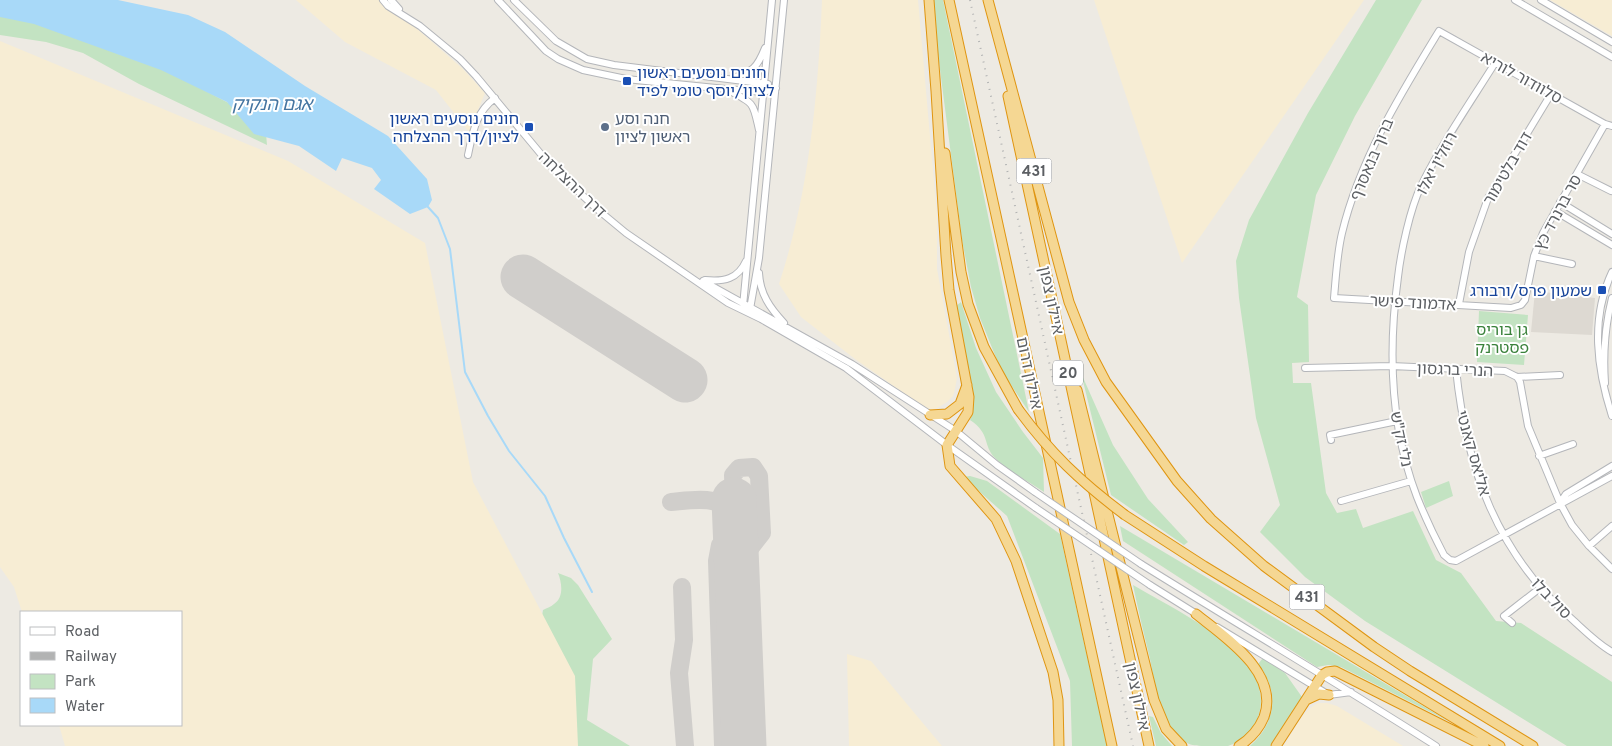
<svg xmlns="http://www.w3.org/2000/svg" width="1612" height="746" font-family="Overpass,'Noto Sans Hebrew',sans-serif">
<rect width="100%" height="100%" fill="#edeae3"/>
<path fill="#ddd9d2" d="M1535,291L1595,298L1592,335L1531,332Z"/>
<path fill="#c3e3c2" d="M931,0H943L1029,412L1001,370L980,318L971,287L962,240Z
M1376,0H1422L1355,116L1316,195L1297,297L1308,305L1309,362L1292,363L1293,383H1311L1326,493L1337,513L1356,509L1363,528L1413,511L1436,560L1461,573L1496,621L1521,623L1612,682V746H1567L1365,621L1305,577L1260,532L1280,505L1256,418L1239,298L1236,261L1249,220L1308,113Z
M0,11L125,49L265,122L267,145L139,84L83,53L46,42L0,35Z
M961,302L976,348L996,392L1023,432L1043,458L1044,492C1029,482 1008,471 995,458C982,444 991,434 970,420L972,414L973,394L956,306Z
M1479,311L1528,315L1524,365L1477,362Z
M1081,373L1113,445L1148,499L1188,542L1184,545L1111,495Z
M970,476L987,481L1060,534L1107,746H1072L1070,681L1007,516L963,477Z
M1449,481L1453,496L1426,508L1421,492Z
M1120,526L1450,722L1341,667L1328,665L1317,667L1123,541Z
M558,573L571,578L578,585L612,639L593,659L587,720L630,746H547L542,616L543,610C546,608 551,607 554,604C564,597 562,583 558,573Z
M1133,585C1169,606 1225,633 1250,668C1264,689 1266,715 1247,734C1242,739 1235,744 1228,746C1223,746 1215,746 1209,746C1194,746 1186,746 1176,734C1159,714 1155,684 1150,659C1144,634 1138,610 1133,585Z
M1263,658L1285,673L1302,697L1270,746H1250C1276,723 1280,691 1258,664Z
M1149,716L1153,717L1161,733L1172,746H1156Z"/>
<path fill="#f7edd4" d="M296,0H379L383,5L415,27L463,69L485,93L469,132L436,90L345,42Z
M822,0H918L937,216V269L957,378L955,389L953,396L947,402L934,410H928L855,359L801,317L779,284C809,193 818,96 822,0Z
M1094,0H1364L1182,263Z
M1550,0H1612V36Z
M0,41L288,161L425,243L473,482L575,676L578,746H65L59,725H181V612H22L14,587L0,567Z
M847,654L871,661L942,746H849Z
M1318,703H1327L1337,706L1403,746H1284C1294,730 1301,712 1318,703Z"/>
<path fill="#a8d9f8" d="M0,0H118L188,15L225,32L305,86L388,136L427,179L432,200L428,207L410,214L374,189L381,180L372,168L342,158L336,171L299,146L254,134L227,102L161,70L34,24L0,17Z"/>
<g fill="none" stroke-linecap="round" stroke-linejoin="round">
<path stroke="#a8d9f8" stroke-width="2" d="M428,207L438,218L450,249L465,372L488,416L509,451L545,496L564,538L592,592"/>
<path stroke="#d0cecb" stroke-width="18" d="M734,500L733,475L739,468L753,467L759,476L762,533L737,565
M671,502C685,501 720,494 726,511C728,519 727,530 727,538L720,545L717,561L723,746
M682,587L684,640L679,673L685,746"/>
<path stroke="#d0cecb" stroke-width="45" d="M523,277L685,380
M734,500L744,746"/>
<g stroke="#b4b6ba" stroke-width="8">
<path id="minor" d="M383,0L388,6L420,26L460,59L476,76L550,165L597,209L626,233L728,303L761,319L846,368L947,445L1036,508
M391,0L399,9
M498,0L546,51L558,59L583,70L626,79L726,89L764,92L776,88
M514,0L556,41L587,59L614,65L768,84
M1515,0L1612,57
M1541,0L1612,42
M1495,63C1470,103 1442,143 1421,186C1410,209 1401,251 1398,277C1388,351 1390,427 1417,497C1425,517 1434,536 1444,555L1450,560L1456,561L1612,476
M733,78C753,71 757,68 765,48
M730,91C755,104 753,103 759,130
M1605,124L1543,233L1534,256L1525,300L1521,305L1511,308L1334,298C1336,276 1337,254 1342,233C1360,159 1400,95 1439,31L1605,124L1612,126
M468,155C473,132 475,113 495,98
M1577,174L1611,191
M1560,202L1612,234
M1555,211L1612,245
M1534,256L1572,264
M1612,272C1590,319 1597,369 1612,416
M759,273C760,294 770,308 784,323
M705,280C724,282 738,279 746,261
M703,281L852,364L956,431L997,465L1035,492
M1459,304L1469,252L1488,198L1551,94
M743,306L772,0
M750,309L759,258L784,0
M1305,368L1391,366L1505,371L1517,377
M1456,369C1466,468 1497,554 1574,621C1586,632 1598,644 1612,652
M1517,377L1520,382L1528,426L1560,503L1572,525L1589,546L1612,569
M1517,377L1560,375
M1605,383C1603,354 1605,326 1612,298
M1331,440L1330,435L1397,421
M1539,456L1573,444
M1341,501L1411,481
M1560,503L1566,494L1612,466
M1589,546L1612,526
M1141,564C1239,625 1339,684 1436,746
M1150,585L1198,615
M1512,623L1504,616L1540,588
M1217,627L1329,695L1351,692"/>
</g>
<g stroke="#df9511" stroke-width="11">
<path id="highway" d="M929,0L936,91L946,256L949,290L969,397L968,412L947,445L950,466L996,519L1016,561L1053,672L1058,700L1059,746
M949,0L1112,746
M988,0L1069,302L1084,340L1106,382L1177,481L1211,519L1264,566L1374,647L1410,671L1533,746
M1008,96L1149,746
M945,153L961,272L968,304L984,347L1018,409
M1077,390L1154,700L1166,729L1182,746
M930,415L947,414L960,404L967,385
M1125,515L1204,566L1500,746
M1196,614C1225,637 1280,673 1264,717C1259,729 1250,739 1239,746
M1306,700L1319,694L1329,695
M1276,746L1322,675L1327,672L1335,671L1484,746"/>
</g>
<use href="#minor" stroke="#fff" stroke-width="6"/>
<use href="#highway" stroke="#f5d793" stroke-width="9"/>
<path stroke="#b2b3b3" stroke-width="2" stroke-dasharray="1 6" stroke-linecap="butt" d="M970,0L1133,746"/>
<g stroke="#b4b6ba" stroke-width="8" stroke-linecap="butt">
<path id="minor-bridge" d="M1035,492L1141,564
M1036,508L1150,585"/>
</g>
<g stroke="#df9511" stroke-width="11" stroke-linecap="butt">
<path id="highway-bridge" d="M1018,409C1050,453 1081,482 1125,515"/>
</g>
<use href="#minor-bridge" stroke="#fff" stroke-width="6"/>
<use href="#highway-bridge" stroke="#f5d793" stroke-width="9"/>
</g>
<g fill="#1a4fb4" stroke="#fff" stroke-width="2">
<rect x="622" y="76" width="10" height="10" rx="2.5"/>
<rect x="524" y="122" width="10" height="10" rx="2.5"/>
<rect x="1597" y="285" width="10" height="10" rx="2.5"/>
</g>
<circle fill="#5c6f8a" stroke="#fff" stroke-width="2" cx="605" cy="127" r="5"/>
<g text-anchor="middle" stroke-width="4" stroke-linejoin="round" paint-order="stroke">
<g fill="#fff" stroke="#8d8f92" stroke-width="1">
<rect x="1016.5" y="158.5" width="35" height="25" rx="4"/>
<rect x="1053" y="360.5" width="30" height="25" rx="4"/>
<rect x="1289.5" y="584.5" width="35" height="25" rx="4"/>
</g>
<g font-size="15" font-weight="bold" fill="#5c5f63">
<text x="1034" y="176">431</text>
<text x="1068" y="378">20</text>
<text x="1307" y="602">431</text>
</g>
<g font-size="16" fill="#164399" stroke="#fff" text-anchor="end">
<text x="637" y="78" text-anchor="start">חונים נוסעים ראשון<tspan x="637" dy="18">לציון/יוסף טומי לפיד</tspan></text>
<text x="519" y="124">חונים נוסעים ראשון<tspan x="519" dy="18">לציון/דרך ההצלחה</tspan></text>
<text x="1592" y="296">שמעון פרס/ורבורג</text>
</g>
<g font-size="16" fill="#5c5f63" stroke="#fff">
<text transform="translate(1522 77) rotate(29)" y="6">סלוודור לוריא</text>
<text transform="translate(1371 159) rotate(-67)" y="6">ברוך בנאסרף</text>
<text transform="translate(1436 163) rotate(-62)" y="6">רוזלין יאלו</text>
<text transform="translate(1507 168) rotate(-60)" y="6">דוד בלטימור</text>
<text transform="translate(573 184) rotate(44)" y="6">דרך ההצלחה</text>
<text transform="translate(1557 212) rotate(-62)" y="6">סר ברנרד כץ</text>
<text transform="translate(1052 300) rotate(78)" y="6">איילון צפון</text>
<text transform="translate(1413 302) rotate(3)" y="6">אדמונד פישר</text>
<text transform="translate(1455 369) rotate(2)" y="6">הנרי ברגסון</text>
<text transform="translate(1030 373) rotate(78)" y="6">איילון דרום</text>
<text transform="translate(1402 439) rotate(78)" y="6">נלי זק"ש</text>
<text transform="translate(1474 453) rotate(74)" y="6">אליאס קאנטי</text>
<text transform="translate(1552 598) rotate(46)" y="6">סול בלו</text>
<text transform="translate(1138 696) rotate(78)" y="6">איילון צפון</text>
</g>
<g font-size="16" fill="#4e5e75" stroke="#fff" text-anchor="start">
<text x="615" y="124">חנה וסע<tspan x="615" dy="18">ראשון לציון</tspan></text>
</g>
<g font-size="16" fill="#3b823c" stroke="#fff">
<text x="1502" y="335">גן בוריס<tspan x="1502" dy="18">פסטרנק</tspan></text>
</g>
<g font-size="18" font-style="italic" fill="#4475a1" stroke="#fff">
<text x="272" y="110">אגם הנקיק</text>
</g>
</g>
<rect x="20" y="611" width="162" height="115" fill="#ffffff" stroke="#bebfc1"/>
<rect x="30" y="627" width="25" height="8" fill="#ffffff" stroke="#bebfc1"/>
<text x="65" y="636" font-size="15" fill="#5c5f63">Road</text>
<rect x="30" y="652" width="25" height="8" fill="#b2b3b3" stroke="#bebfc1"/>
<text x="65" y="661" font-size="15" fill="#5c5f63">Railway</text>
<rect x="30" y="674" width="25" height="15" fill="#c3e3c2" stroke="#bebfc1"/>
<text x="65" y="686" font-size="15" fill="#5c5f63">Park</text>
<rect x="30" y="698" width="25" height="15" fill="#a8d9f8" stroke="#bebfc1"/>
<text x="65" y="711" font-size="15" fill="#5c5f63">Water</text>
</svg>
